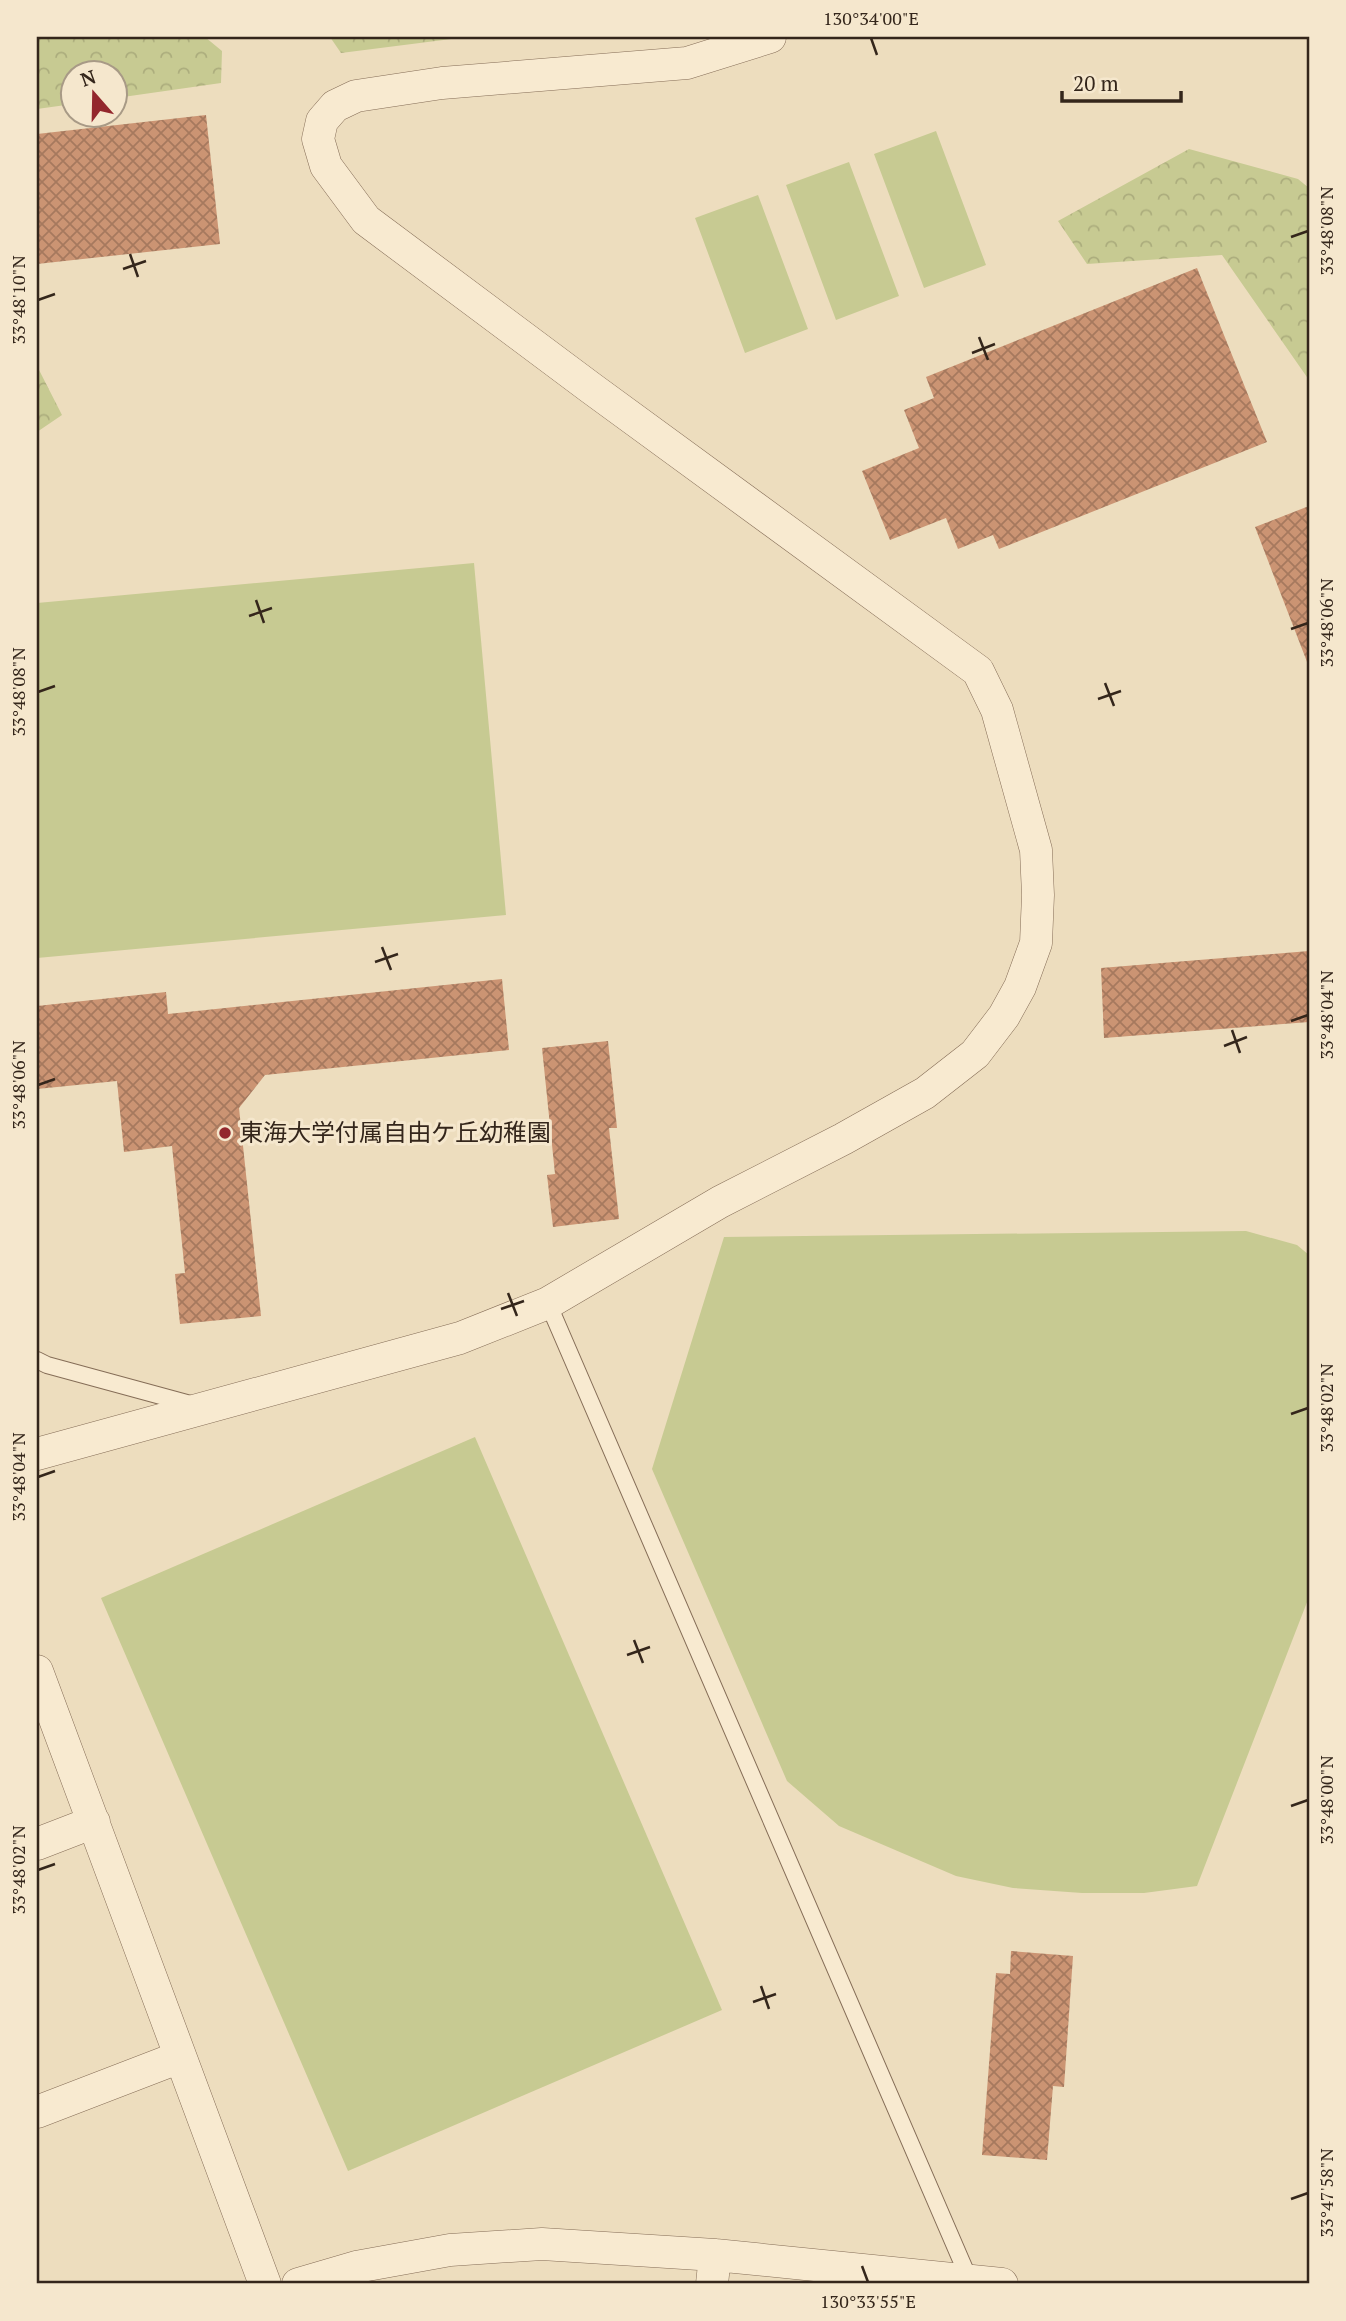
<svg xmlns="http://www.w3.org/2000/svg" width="1346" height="2321" font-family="'PT Serif','Noto Sans JP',serif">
<defs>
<pattern id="forest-crowns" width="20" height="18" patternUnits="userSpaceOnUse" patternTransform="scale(1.75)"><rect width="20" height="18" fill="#c7ca92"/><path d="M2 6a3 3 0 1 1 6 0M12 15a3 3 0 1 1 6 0" fill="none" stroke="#acad7d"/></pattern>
<pattern id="building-cross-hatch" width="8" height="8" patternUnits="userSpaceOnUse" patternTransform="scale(1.75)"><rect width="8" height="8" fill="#cb9473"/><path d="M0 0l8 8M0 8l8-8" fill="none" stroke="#a6795e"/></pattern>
</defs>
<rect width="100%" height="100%" fill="#edddbe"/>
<path fill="#c7ca92" d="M936,131L986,265L924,288L874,154Z
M849,162L899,296L836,320L786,185Z
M758,195L808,329L745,353L695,218Z
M474,563L506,915L37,958V603Z
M1246,1231L1297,1245L1309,1255V1597L1197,1886L1144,1893H1082L1013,1888L956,1876L839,1826L787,1781L652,1469L724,1237Z
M475,1437L722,2010L348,2171L101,1598Z"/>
<path fill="url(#forest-crowns)" d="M37,37H205L222,51L221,83L116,98V74H74L73,104L37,109Z
M330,37H467L341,53Z
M1189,149L1298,179L1309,188V380L1222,255L1087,264L1058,221Z
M37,366L62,415L37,432Z"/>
<path fill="url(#building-cross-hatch)" d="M206,115L220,244L37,264V134Z
M1197,268L1267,442L999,549L993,535L958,549L946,518L890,540L862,471L919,448L904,410L934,398L926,377Z
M1309,506V667L1255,527Z
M1309,951V1022L1104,1038L1101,968Z
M502,979L509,1050L265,1075L239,1108L261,1316L180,1324L175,1274L185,1273L172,1146L124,1152L117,1081L37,1089V1006L166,992L168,1014Z
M608,1041L617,1128H609L619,1219L553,1227L547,1175L555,1174L542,1048Z
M1011,1951L1073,1956L1064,2087L1053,2086L1047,2160L982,2155L996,1973L1010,1974Z"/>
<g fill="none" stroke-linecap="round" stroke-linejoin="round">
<g stroke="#856d57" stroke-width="18">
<path id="service" d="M548,1303L970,2281
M37,1360L47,1365L194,1405"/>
</g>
<g stroke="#856d57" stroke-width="33">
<path id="minor" d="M37,1454L460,1338L548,1303L720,1202L843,1139L925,1093L975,1054L1004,1016L1020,987L1036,943L1038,895L1036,850L997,710L978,671L591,388L366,220L326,166L318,139L322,121L335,106L356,96L442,83L687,63L770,37
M37,1671L265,2284
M37,1844L94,1822
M37,2112L180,2057
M298,2284L356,2267L450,2250L542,2244L715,2255L1002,2284
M712,2284L715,2255"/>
</g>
<use href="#service" stroke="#f8ead0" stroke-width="16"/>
<use href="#minor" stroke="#f8ead0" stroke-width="32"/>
</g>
<path fill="none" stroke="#34261b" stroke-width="2.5" d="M871,38L877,55M1291,237L1308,231M130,254L138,277M123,269L146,261M38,300L55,294M979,337L988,360M972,353L995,344M256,600L264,623M249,616L272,608M1291,629L1308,623M1105,683L1114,706M38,692L55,686M1098,699L1121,691M382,947L391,970M375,962L398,954M1291,1021L1308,1015M1232,1030L1240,1053M1224,1046L1247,1037M38,1085L55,1079M508,1293L517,1316M501,1309L524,1301M1291,1414L1308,1408M38,1477L55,1471M634,1640L643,1663M627,1655L650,1647M1291,1806L1308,1800M38,1870L55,1864M761,1986L769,2009M753,2002L776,1994M1291,2199L1308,2193M862,2266L868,2282"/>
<circle fill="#93272d" stroke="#f5e7cd" stroke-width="2.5" cx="225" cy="1133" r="7"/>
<g text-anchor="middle" stroke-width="6" stroke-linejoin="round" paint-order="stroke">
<g font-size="24" fill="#34261b" stroke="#f5e7cd" text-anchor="start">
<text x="239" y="1141">東海大学付属自由ケ丘幼稚園</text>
</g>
</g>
<rect width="1346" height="2321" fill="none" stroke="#f5e7cd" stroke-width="77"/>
<g transform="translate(94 94) rotate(340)"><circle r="33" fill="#f5e7cd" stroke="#a89a86" stroke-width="2"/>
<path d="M0-5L12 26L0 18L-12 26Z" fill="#93272d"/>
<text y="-10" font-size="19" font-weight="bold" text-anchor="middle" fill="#34261b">N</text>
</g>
<path d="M1062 91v10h119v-10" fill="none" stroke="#34261b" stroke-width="3.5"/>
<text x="1073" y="91" font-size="21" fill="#34261b" stroke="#f5e7cd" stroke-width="5" paint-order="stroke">20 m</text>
<rect x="38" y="38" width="1270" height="2244" fill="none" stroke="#34261b" stroke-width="2.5"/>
<g font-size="18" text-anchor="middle" fill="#34261b">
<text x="871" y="25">130°34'00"E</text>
<text transform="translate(1327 231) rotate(-90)" y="6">33°48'08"N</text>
<text transform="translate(19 300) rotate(-90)" y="6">33°48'10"N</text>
<text transform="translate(1327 623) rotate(-90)" y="6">33°48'06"N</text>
<text transform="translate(19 692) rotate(-90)" y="6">33°48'08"N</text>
<text transform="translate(1327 1015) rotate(-90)" y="6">33°48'04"N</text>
<text transform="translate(19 1085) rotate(-90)" y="6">33°48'06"N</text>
<text transform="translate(1327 1408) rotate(-90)" y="6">33°48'02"N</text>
<text transform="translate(19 1477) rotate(-90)" y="6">33°48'04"N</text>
<text transform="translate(1327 1800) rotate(-90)" y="6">33°48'00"N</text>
<text transform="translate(19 1870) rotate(-90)" y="6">33°48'02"N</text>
<text transform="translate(1327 2193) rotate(-90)" y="6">33°47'58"N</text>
<text x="868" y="2308">130°33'55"E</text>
</g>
</svg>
